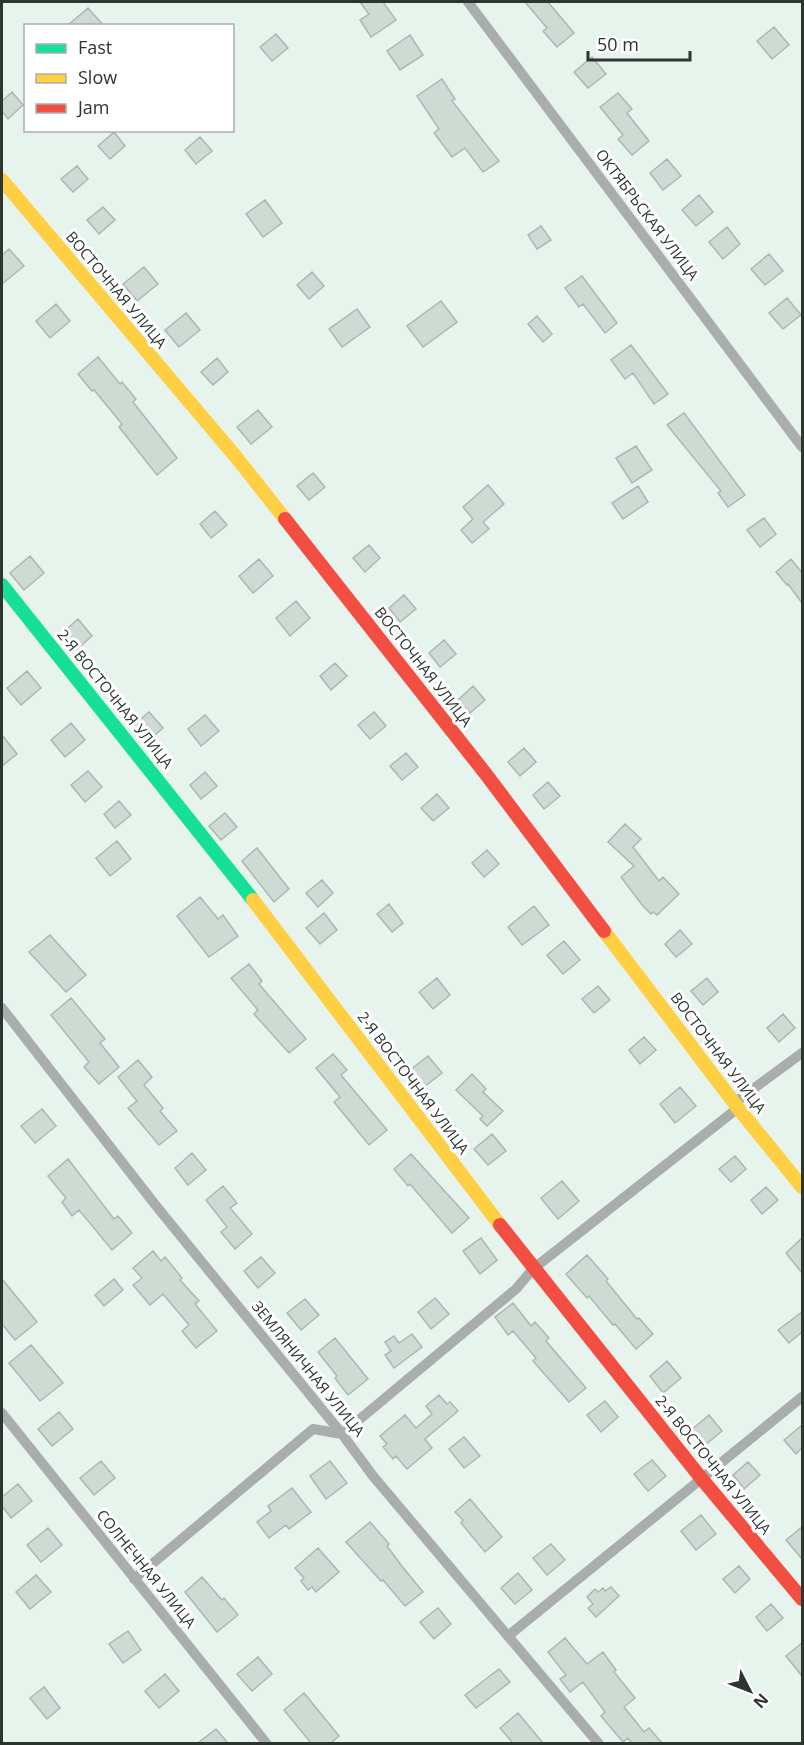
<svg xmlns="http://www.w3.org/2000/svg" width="804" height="1745" font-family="'Open Sans',sans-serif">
<rect width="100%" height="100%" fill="#e7f3ed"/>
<path fill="#cfdad4" stroke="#adb6b2" stroke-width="1.5" d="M360,2H383L396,20L371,37L360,20L369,14Z
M525,2H548L574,33L557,47L543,31L547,28Z
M88,8L104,26H67Z
M774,27L789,45L772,59L757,41Z
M276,34L288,48L272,61L260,47Z
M410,35L423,55L400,70L387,51Z
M592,57L606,74L588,88L574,72Z
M442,79L455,99L452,101L499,161L483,172L465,148L452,157L434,133L439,129L417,96Z
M12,92L23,105L8,119L2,111V101Z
M618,93L632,109L627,113L649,141L632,155L618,139L623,135L600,107Z
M114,132L125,146L110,159L98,146Z
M200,137L212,151L196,164L185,150Z
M667,159L681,176L663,190L650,173Z
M77,166L88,179L73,192L61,179Z
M699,195L713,212L696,226L682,210Z
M265,200L282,223L263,237L246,214Z
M103,207L115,220L99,234L87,220Z
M541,226L551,240L537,249L528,235Z
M727,227L740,244L723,259L709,242Z
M9,249L24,266L2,284V255Z
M769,254L783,271L765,285L751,269Z
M144,267L158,284L137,301L123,284Z
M312,272L324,286L309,299L297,285Z
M582,276L617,323L605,333L583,304L579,307L565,288Z
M787,298L801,315L783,329L769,313Z
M441,301L457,322L423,347L407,326Z
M56,304L70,321L50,338L36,321Z
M357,309L370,327L342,347L329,329Z
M186,313L200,330L179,347L165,330Z
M537,316L552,334L543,342L528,324Z
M631,345L668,394L654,404L633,373L625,379L611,360Z
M98,357L120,384L122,382L136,399L133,402L177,458L157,475L119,427L122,424L94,390L92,391L78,374Z
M217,358L228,372L213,385L201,372Z
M258,410L272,427L251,444L237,427Z
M684,413L745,495L728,507L718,493L721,491L667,425Z
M636,446L652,470L632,483L616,458Z
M313,473L325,487L309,500L297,486Z
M488,485L504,504L483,522L489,529L472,543L461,530L473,519L463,507Z
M638,486L648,502L623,519L612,503Z
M215,511L227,525L211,538L200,524Z
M764,518L776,534L760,547L747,530Z
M369,545L380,558L365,572L353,558Z
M30,556L44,573L24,590L10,573Z
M259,559L273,576L253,593L239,576Z
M791,559L802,573V603L788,584L787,585L776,572Z
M404,595L416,609L400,622L389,608Z
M296,601L310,618L290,636L276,618Z
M78,619L92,636L75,651L61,634Z
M444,640L456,654L440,667L429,653Z
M335,663L347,676L331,690L320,676Z
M27,671L41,688L21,705L7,688Z
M473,686L485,700L470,713L458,700Z
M149,712L163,728L146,743L132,726Z
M374,712L386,726L370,739L358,725Z
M205,715L219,731L201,746L188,729Z
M71,723L85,740L65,757L51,740Z
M2,735L17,754L2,766Z
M524,748L536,762L520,776L508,762Z
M406,753L418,767L402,780L390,766Z
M88,771L102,787L85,802L71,785Z
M205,772L217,786L201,799L190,785Z
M548,782L560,796L544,809L533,795Z
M437,794L449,808L433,821L421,808Z
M119,801L131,815L115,828L104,814Z
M225,813L237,827L221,840L209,826Z
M625,824L641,839L633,847L659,881L663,877L679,894L657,915L653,912L651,914L643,906L621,877L634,866L608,842Z
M117,841L131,859L110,876L96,858Z
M257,848L289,889L274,902L242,861Z
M487,850L499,864L484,877L472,863Z
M322,880L333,893L318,907L306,893Z
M200,897L218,919L223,915L238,936L209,957L177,916Z
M389,904L403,923L392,932L377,914Z
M534,906L549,925L522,945L508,927Z
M324,913L337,930L320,944L306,928Z
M680,930L692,944L676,957L665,944Z
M50,935L86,975L66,992L29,952Z
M564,941L580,960L563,974L547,955Z
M249,964L262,981L259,984L306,1039L289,1053L254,1014L258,1010L231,978Z
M437,978L450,995L433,1009L419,992Z
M707,978L718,992L703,1005L691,991Z
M598,986L610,1000L594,1013L582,999Z
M71,998L105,1039L100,1043L119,1067L99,1084L84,1067L89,1062L51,1015Z
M783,1014L795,1028L779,1042L767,1028Z
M644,1037L656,1050L640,1064L629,1050Z
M333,1054L347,1070L341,1075L387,1130L369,1145L334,1102L340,1097L316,1068Z
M428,1056L442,1073L424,1087L410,1070Z
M138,1060L152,1077L144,1085L163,1108L160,1111L177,1131L159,1145L128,1108L137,1101L118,1077Z
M472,1074L486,1089L483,1092L503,1111L487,1126L480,1119L483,1116L456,1090Z
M680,1087L696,1106L675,1123L660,1104Z
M42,1109L56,1126L35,1143L21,1126Z
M492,1134L506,1151L488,1165L474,1149Z
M192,1153L206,1170L188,1185L175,1168Z
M411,1154L469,1218L452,1233L410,1184L408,1186L394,1169Z
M735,1156L746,1169L731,1182L719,1169Z
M68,1159L114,1219L118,1216L132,1233L112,1250L79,1210L72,1216L62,1202L66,1198L48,1176Z
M562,1181L579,1201L558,1219L541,1198Z
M223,1186L237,1203L230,1208L252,1234L235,1249L221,1232L227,1227L206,1200Z
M766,1187L778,1200L762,1214L751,1200Z
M481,1238L497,1260L480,1274L463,1251Z
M802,1238V1273L786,1253Z
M153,1251L161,1261L165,1257L182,1278L180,1280L199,1301L195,1304L217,1331L196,1348L182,1331L189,1325L163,1294L150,1305L133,1285L142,1278L133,1268Z
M587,1255L608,1279L606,1281L637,1319L639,1318L653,1334L636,1349L615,1324L613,1325L589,1296L587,1298L566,1274Z
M261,1257L275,1273L258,1288L244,1271Z
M2,1279L37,1322L15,1340L2,1324Z
M114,1279L123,1290L104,1306L95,1295Z
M435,1298L449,1314L431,1329L418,1312Z
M305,1299L319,1315L301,1330L287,1313Z
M513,1303L531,1326L535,1322L549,1338L546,1341L586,1388L569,1402L533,1361L536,1358L513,1331L508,1335L495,1317Z
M802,1312V1332L789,1343L778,1330Z
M412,1334L422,1347L394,1368L385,1355L391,1351L385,1342L394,1336L399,1343Z
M335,1338L368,1379L348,1395L335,1378L337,1376L318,1352Z
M31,1345L63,1383L40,1401L9,1363Z
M667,1361L681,1378L663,1393L650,1376Z
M439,1395L447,1404L450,1402L458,1411L425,1439L432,1448L407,1469L396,1456L393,1459L383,1447L387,1444L380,1436L405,1415L416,1428L432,1414L426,1406Z
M605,1401L618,1417L601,1432L587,1415Z
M59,1412L73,1429L52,1446L38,1429Z
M709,1415L722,1431L703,1447L690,1431Z
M802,1425V1448L796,1454L784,1440Z
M464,1437L480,1456L464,1468L449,1449Z
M652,1460L666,1476L648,1491L634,1474Z
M101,1461L115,1478L94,1495L80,1478Z
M330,1461L347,1483L326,1499L310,1476Z
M748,1462L760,1475L744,1489L733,1475Z
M18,1484L32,1501L11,1518L2,1506V1497Z
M292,1488L311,1512L289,1529L286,1525L269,1538L257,1522L271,1511L268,1506Z
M470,1499L502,1537L485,1552L461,1523L463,1520L455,1512Z
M701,1515L716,1534L696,1550L681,1531Z
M370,1522L389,1544L387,1546L401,1565L423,1592L405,1606L383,1580L381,1581L346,1542Z
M802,1527V1559L786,1540Z
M48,1528L62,1545L41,1562L27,1545Z
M551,1544L565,1560L547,1575L533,1558Z
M318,1548L339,1572L316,1592L312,1587L308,1590L301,1581L304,1578L295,1568Z
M739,1566L750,1579L735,1593L723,1579Z
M518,1573L532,1590L515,1604L501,1588Z
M36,1575L51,1592L30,1609L16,1592Z
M202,1577L222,1600L224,1598L238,1615L217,1632L185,1592Z
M611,1587L619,1596L596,1617L588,1608L593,1604L587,1597L595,1589L598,1592L603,1588L605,1591Z
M771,1604L783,1618L767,1631L756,1617Z
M438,1608L451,1624L434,1639L420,1622Z
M128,1631L141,1650L123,1663L109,1644Z
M565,1638L587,1664L603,1652L616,1670L614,1672L635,1698L624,1707L644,1732L649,1728L662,1743H630L631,1742L628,1738L623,1742L601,1716L605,1712L583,1682L570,1692L560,1679L566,1675L548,1652Z
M802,1643V1676L786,1656Z
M258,1657L272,1674L252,1691L237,1674Z
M499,1669L510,1682L476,1708L465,1695Z
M165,1674L179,1691L159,1708L145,1691Z
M44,1687L60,1708L47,1719L30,1698Z
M304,1693L339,1736L331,1743H311L284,1710Z
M518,1713L543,1743H513L500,1728Z
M216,1729L228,1743H198Z"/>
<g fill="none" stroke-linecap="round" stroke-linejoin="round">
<path stroke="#a9adab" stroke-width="10" d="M468,2L802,447
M2,1008L157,1207L342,1434L373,1476L599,1744
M734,1103L802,1053
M2,1413L267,1744
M134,1579L313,1429L342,1434L516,1289L533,1269L738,1108
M508,1636L802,1397"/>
<path stroke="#16e098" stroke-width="14" d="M2,585L253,900"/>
<path stroke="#ffcf43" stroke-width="14" d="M2,180L236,457L285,519
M253,900L500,1225
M604,931L738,1108L802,1187"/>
<path stroke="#f24e42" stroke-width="14" d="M285,519L485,773L604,931
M500,1225L701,1478L802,1599"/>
</g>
<g text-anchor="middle" stroke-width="6" stroke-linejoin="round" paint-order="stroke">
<g font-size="15" fill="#2c3530" stroke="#fff">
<text transform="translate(647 215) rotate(53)" y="5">ОКТЯБРЬСКАЯ УЛИЦА</text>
<text transform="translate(116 290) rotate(50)" y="5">ВОСТОЧНАЯ УЛИЦА</text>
<text transform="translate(423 667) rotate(52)" y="5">ВОСТОЧНАЯ УЛИЦА</text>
<text transform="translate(115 699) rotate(51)" y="5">2-Я ВОСТОЧНАЯ УЛИЦА</text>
<text transform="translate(718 1053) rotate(53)" y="5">ВОСТОЧНАЯ УЛИЦА</text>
<text transform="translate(413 1083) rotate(53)" y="5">2-Я ВОСТОЧНАЯ УЛИЦА</text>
<text transform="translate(308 1369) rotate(51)" y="5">ЗЕМЛЯНИЧНАЯ УЛИЦА</text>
<text transform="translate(713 1465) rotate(51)" y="5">2-Я ВОСТОЧНАЯ УЛИЦА</text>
<text transform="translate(146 1569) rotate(51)" y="5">СОЛНЕЧНАЯ УЛИЦА</text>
</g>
</g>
<rect width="804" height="1745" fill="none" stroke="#2c3530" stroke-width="6"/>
<rect x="24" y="24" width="210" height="108" fill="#ffffff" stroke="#abaeac" stroke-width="1.5"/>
<rect x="36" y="44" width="30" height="9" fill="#16e098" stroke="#abaeac" stroke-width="1.5"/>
<text x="78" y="54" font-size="18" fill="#2c3530">Fast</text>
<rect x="36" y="74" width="30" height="9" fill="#ffcf43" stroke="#abaeac" stroke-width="1.5"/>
<text x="78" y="84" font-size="18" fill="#2c3530">Slow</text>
<rect x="36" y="104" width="30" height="9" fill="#f24e42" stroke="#abaeac" stroke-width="1.5"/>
<text x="78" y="114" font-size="18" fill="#2c3530">Jam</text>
<g transform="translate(750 1691) rotate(132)" stroke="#ffffff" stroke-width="4.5" paint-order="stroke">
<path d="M0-4.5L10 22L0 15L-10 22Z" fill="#2c3530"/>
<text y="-9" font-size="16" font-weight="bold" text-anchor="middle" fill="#2c3530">N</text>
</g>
<path d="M588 51v9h102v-9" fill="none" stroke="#2c3530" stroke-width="3"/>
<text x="597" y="51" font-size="18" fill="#2c3530" stroke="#ffffff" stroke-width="4.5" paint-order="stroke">50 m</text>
</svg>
